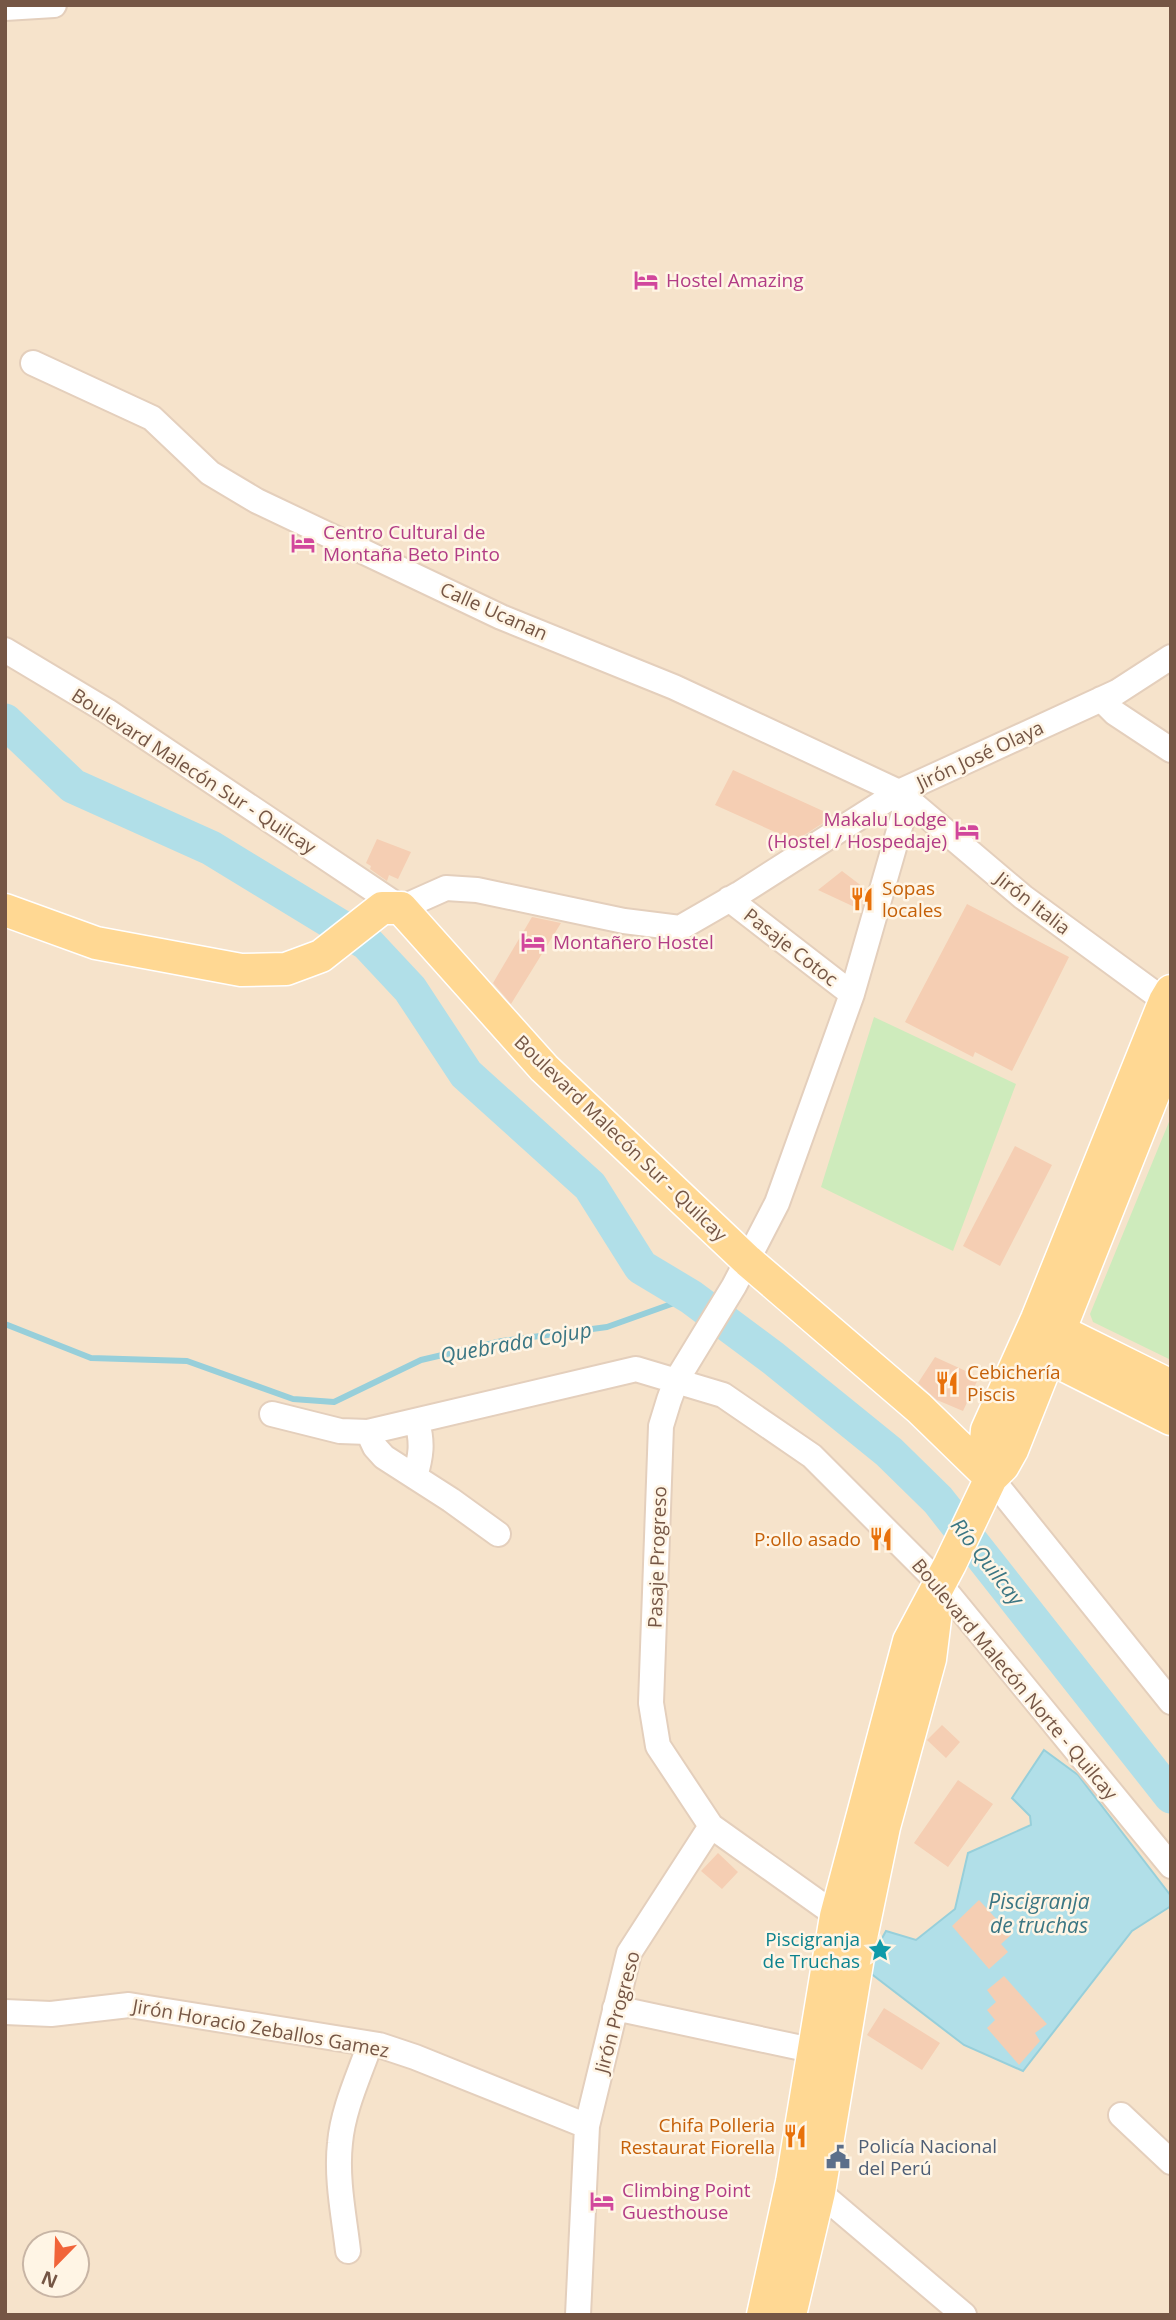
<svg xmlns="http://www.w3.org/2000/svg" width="1176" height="2320" font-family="'Open Sans',sans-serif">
<rect width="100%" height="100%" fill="#fef2dd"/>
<path fill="#f6e3cb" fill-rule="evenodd" d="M5,5H1171V2315H5ZM35,2243H77V2285H35Z"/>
<path fill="#ceebbc" d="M874,1017L1016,1084L953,1251L821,1187Z
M1171,1117V1360L1093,1322L1090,1314Z"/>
<path fill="#b1dfe8" stroke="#97cfda" stroke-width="2" d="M1044,1750L1078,1775L1171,1896V1906L1132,1931L1023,2071L964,2045L865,1969L886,1931L916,1940L955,1909L968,1853L1031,1825L1030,1816L1012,1798Z"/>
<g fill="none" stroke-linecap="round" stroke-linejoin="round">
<path stroke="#97cfda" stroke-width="6" d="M5,1324L91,1358L187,1361L293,1399L334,1402L421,1360L502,1341L607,1327L691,1297"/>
<path stroke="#b1dfe8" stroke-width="35" d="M5,721L73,786L211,848L367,943L410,989L466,1074L590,1186L641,1267L691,1297L773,1358L889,1452L938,1500L1171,1796"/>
</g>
<path fill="#f5ceb3" d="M733,770L834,816L795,841L715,805Z
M377,839L411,852L398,879L389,875L387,881L370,869L371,866L366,863Z
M842,871L867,890L861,910L818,890Z
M967,904L1069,957L1012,1071L975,1052L973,1057L905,1022Z
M532,917L561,923L511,1004L493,983Z
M1015,1146L1052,1165L1000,1266L963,1246Z
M935,1357L979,1377L963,1411L937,1400L918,1383Z
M942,1725L960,1742L946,1758L927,1740Z
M958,1780L993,1804L948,1867L914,1843Z
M718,1853L738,1872L722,1889L701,1871Z
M979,1900L1011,1935L1001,1944L1008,1952L989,1969L952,1926Z
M1004,1976L1047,2024L1035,2033L1040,2041L1019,2065L987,2028L995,2020L987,2010L996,2002L987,1990Z
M884,2008L940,2043L922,2070L867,2035Z"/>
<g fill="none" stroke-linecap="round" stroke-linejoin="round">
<g stroke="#e4cfbc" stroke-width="28">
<path id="minor" d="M5,8L54,5
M33,363L152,418L210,473L257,501L501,617L674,687L899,792L1023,897L1165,1001L1171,1010
M5,650L107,711L401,908L446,888L477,890L624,921L680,928L739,894L899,792L1117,692L1171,657
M1101,699L1115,713L1171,750
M729,899L852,994
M272,1414L340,1431L368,1432L636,1369L723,1395L812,1456L940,1584L1171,1866
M368,1432L375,1447L384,1457L451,1500L498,1534
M415,1477C421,1456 423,1443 417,1422
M991,1478L1171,1702
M850,1925L711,1826L658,1746L651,1703L661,1426L669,1400L676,1381L734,1286L777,1203L852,994L908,799
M615,2008L830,2054
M5,2012L51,2014L129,2005L379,2045L415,2057L587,2126
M1121,2115L1171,2162
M805,2187L819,2192L964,2315
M348,2251C344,2216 336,2178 340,2143C343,2109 359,2076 370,2044
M578,2315L587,2126L629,1953L711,1826"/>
</g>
<g stroke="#fff" stroke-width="35">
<path id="major" d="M5,910L96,943L241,970L286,969L321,956L382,908H401L544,1068L748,1261L919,1408L991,1478
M1040,1321L1171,1386
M1030,1348L1171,1419
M991,1478L985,1453L987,1430L1037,1319L1165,1001L1171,991
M763,2315L792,2182L836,1916L909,1641L950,1564L991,1478L1003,1466L1012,1450L1171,1050
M790,2315L819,2192L862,1933L884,1827L930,1659L937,1603"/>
</g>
<use href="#minor" stroke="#fff" stroke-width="24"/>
<use href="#major" stroke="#ffd893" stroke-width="32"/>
</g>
<defs>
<g id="hotel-bare" transform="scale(1.89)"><path d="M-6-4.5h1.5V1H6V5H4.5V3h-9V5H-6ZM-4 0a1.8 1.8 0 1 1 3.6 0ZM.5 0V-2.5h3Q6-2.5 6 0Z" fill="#d1479c" stroke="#fff5e5" stroke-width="2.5" paint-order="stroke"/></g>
<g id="restaurant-bare" transform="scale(1.89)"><path d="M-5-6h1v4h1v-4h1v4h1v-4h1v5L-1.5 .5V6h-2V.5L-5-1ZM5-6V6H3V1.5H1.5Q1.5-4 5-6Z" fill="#e8710a" stroke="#fff5e5" stroke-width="2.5" paint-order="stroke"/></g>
<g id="sight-bare" transform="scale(1.89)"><path d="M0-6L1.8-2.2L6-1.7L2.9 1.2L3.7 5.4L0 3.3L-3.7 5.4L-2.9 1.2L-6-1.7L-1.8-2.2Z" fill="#0f9aa8" stroke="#fff5e5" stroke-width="2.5" paint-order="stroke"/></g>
<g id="civic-bare" transform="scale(1.89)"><path d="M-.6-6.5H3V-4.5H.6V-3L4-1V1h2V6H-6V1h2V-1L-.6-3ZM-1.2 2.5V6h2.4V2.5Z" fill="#5c6f8a" stroke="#fff5e5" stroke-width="2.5" paint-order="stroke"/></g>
</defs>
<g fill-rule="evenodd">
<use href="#hotel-bare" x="646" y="280"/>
<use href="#hotel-bare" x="303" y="543"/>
<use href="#hotel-bare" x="967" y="830"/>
<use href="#restaurant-bare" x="862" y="899"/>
<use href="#hotel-bare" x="533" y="942"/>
<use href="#restaurant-bare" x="947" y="1383"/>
<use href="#restaurant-bare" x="881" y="1539"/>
<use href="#sight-bare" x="880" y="1950"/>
<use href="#restaurant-bare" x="795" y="2136"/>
<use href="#civic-bare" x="838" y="2157"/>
<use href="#hotel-bare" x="602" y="2201"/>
</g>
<g text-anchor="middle" stroke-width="5" stroke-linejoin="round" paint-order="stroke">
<g font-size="19" fill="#b23c85" stroke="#fff5e5" text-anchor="start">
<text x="666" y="287">Hostel Amazing</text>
<text x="323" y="539">Centro Cultural de<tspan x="323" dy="22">Montaña Beto Pinto</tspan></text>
<text x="947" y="826" text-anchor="end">Makalu Lodge<tspan x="947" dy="22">(Hostel / Hospedaje)</tspan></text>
<text x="553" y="949">Montañero Hostel</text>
<text x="622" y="2197">Climbing Point<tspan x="622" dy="22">Guesthouse</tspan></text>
</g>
<g font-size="19" fill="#755645" stroke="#fff5e5">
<text transform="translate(494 611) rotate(24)" y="7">Calle Ucanan</text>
<text transform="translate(980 755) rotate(-25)" y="7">Jirón José Olaya</text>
<text transform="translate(194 771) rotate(33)" y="7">Boulevard Malecón Sur - Quilcay</text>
<text transform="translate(1033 903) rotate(38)" y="7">Jirón Italia</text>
<text transform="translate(791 947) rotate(38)" y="7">Pasaje Cotoc</text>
<text transform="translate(621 1138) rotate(44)" y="7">Boulevard Malecón Sur - Quilcay</text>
<text transform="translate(657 1557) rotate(-88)" y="7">Pasaje Progreso</text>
<text transform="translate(1015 1679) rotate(50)" y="7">Boulevard Malecón Norte - Quilcay</text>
<text transform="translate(617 2012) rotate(-75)" y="7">Jirón Progreso</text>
<text transform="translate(261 2028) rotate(10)" y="7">Jirón Horacio Zeballos Gamez</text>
</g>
<g font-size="19" fill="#c56008" stroke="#fff5e5" text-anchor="start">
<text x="882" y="895">Sopas<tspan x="882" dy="22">locales</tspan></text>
<text x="967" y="1379">Cebichería<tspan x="967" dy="22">Piscis</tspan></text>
<text x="861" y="1546" text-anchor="end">P:ollo asado</text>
<text x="775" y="2132" text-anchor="end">Chifa Polleria<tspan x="775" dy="22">Restaurat Fiorella</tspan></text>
</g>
<g font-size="19" fill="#0d838f" stroke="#fff5e5" text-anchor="end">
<text x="860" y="1946">Piscigranja<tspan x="860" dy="22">de Truchas</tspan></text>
</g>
<g font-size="19" fill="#4e5e75" stroke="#fff5e5" text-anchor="start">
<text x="858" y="2153">Policía Nacional<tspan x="858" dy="22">del Perú</tspan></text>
</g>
<g font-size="21" font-style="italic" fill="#3b7683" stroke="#fff5e5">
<text transform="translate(516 1343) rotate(-10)" y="7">Quebrada Cojup</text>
<text transform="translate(987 1562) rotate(52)" y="7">Río Quilcay</text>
<text x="1039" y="1909">Piscigranja<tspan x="1039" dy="24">de truchas</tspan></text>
</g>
</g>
<rect width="1176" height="2320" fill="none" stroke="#755645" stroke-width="14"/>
<g transform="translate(56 2264) rotate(203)"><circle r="33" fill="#fff5e5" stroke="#c8b5a5" stroke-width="2"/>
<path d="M0-5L12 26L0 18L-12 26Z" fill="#f16439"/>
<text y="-10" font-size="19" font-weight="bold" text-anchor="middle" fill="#755645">N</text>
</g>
</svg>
